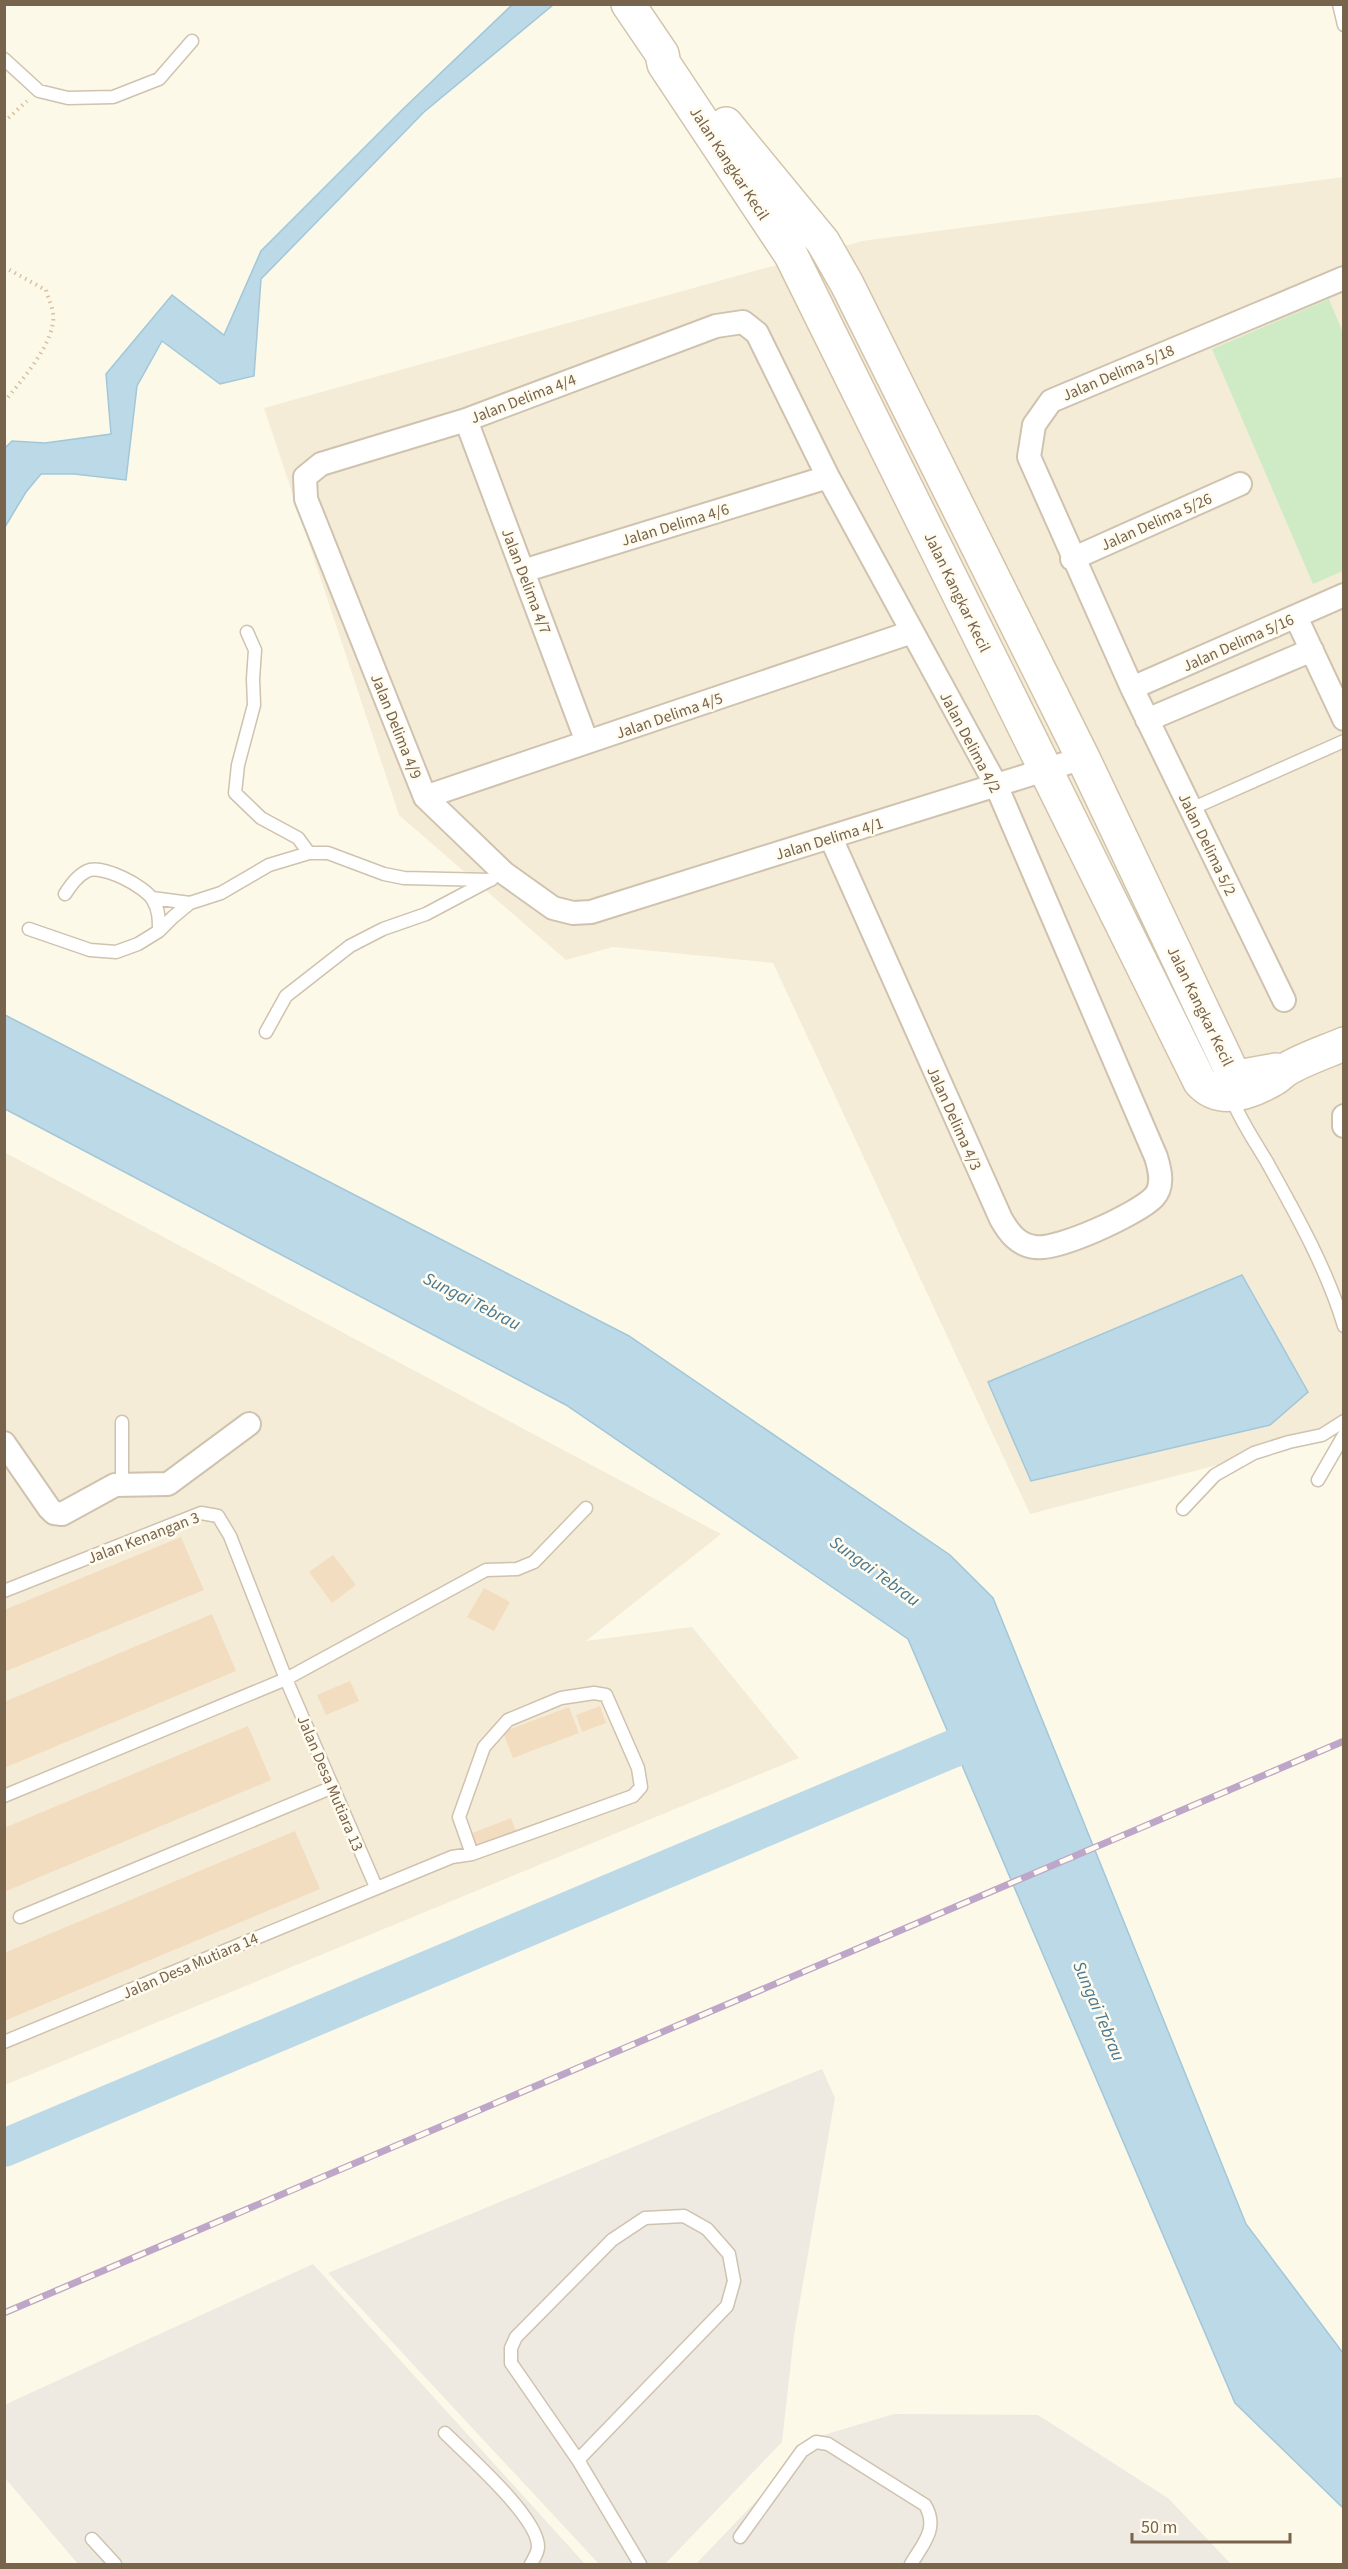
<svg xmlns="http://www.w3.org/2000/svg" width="1348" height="2569" font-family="'Source Sans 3',sans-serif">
<rect width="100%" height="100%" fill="#fdf9e9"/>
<path fill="#f5ecd7" d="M1343,177V1447L1340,1433L1030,1514L773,963L613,947L566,960L399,815L264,408L862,241Z
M4,1152L721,1534L586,1641L692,1627L799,1758L5,2085Z"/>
<path fill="#eeeae2" d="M822,2069L835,2098L794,2335L782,2442L665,2564H599L328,2273Z
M313,2264L585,2564H78L5,2478L4,2405Z
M894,2414L1038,2415L1168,2498L1231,2564H696L817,2437Z"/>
<path fill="#cfebc6" d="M1329,299L1343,333V571L1313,584L1212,349Z"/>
<path fill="#bcd9e7" stroke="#a2c7d9" stroke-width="1.5" d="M512,5H553L424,112L261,279L254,376L220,384L162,341L137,386L126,480L74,474H41L26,492L5,527V448L12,441L45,443L111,434L106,374L172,295L224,335L261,251L404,108Z
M5,1015L629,1336L950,1555L993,1598L1246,2224L1343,2353V2508L1235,2403L908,1639L566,1405L5,1109Z
M1242,1275L1308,1392L1270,1425L1031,1481L988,1382Z"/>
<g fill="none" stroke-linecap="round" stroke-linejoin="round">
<path stroke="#bcd9e7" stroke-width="38" d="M4,2148L983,1736"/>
</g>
<path fill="#f3ddc0" d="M181,1537L204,1590L4,1672V1610Z
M333,1555L356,1585L332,1603L309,1572Z
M484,1588L510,1602L494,1631L467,1617Z
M212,1614L236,1671L4,1768V1702Z
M350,1681L359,1701L326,1715L317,1695Z
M600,1706L606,1723L582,1732L576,1715Z
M569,1707L579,1733L513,1758L503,1732Z
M248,1726L271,1780L4,1892V1828Z
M511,1818L517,1834L478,1849L472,1833Z
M295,1831L320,1889L4,2021V1953Z"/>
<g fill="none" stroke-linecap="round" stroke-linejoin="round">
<g stroke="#cfc2ae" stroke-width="15">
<path id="lane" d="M1339,4L1344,25
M4,59L39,91L68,98L113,97L159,79L192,41
M247,632L255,650L253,679L254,705L238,765L235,793L261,818L298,838L309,853
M1191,809L1344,741
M65,894C71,885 77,876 87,871C102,864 145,886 153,900C159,910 159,920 159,931
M152,898L190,903
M29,929L90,950L116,952L138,944L159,931L173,917L190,903L221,893L269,865L309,853H328L384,874L404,878L491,880
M266,1032L286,996L350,946L383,929L426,914L492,879
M1231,1097C1240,1120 1254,1140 1267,1162C1296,1214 1327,1269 1344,1326
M122,1422V1484
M1318,1480L1344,1435
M1183,1509L1215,1475L1254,1453L1289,1442L1322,1435L1344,1421
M4,1591L201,1513L218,1516L230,1536L286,1679L376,1887
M4,1796L286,1679L486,1570L517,1569L534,1562L586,1508
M20,1917L333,1787
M4,2042L452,1857L472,1854L633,1796L641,1787L638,1768L606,1695L594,1693L561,1698L508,1720L484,1747L459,1817L472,1854
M445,2433C466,2454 539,2518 538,2547C538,2553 533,2560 531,2564
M578,2460L727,2306L734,2281L729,2254L707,2229L684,2216L645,2218L612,2240L516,2337L511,2348V2363L578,2460L640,2564
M740,2537L802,2451L816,2442L828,2444L925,2505C939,2528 923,2544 911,2564
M92,2539L115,2564"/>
</g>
<g stroke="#cfc2ae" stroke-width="26">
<path id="street" d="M466,420L587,742
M1072,559L1240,484
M523,571L828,477
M1296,617L1344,719
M1132,688L1344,595
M1147,720L1312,650
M425,797L912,632
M831,838L1001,1219C1009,1233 1018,1245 1035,1247C1057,1251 1138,1214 1154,1197C1164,1186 1160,1170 1156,1157L996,785L828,477L757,333L743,322L716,326L466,420L321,464L305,477L306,499L425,797L504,873L553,908L573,913L591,912C755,861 919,808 1083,758
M1284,1000L1132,688L1029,457L1034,425L1051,401L1344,278
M1344,1116V1126
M4,1443L49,1508L54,1513L62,1514L115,1485L168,1484L249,1424"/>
</g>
<g stroke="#d2c4ab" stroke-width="36">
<path id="secondary" d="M628,4L662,54L664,64L791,255L1200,1082C1220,1104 1249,1093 1272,1080C1278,1077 1282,1072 1287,1069C1304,1059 1325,1052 1344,1044
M726,124L823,242L847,284L1083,758L1232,1072L1243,1076L1276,1070"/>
</g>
<path stroke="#d8c1a2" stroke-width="4" stroke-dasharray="1.5 4.5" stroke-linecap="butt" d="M4,122L27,101
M4,267L46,290C48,298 52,306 53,313C57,341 21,381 4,402"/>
<use href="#lane" stroke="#fff" stroke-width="12"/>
<use href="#street" stroke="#fff" stroke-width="22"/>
<use href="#secondary" stroke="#fff" stroke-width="33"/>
<g stroke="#bea6c8" stroke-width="7">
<path id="rail" d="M4,2313L1344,1741"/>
</g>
<use href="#rail" stroke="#fffcef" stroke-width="4.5" stroke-dasharray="14" stroke-linecap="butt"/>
</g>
<g text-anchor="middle" stroke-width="5" stroke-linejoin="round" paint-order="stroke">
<g font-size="16" fill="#78634c" stroke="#fffcef">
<text transform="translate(730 163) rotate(57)" y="6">Jalan Kangkar Kecil</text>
<text transform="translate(1118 372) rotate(-23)" y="6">Jalan Delima 5/18</text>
<text transform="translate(523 398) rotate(-21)" y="6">Jalan Delima 4/4</text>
<text transform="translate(1156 521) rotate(-24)" y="6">Jalan Delima 5/26</text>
<text transform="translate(675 524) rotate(-17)" y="6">Jalan Delima 4/6</text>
<text transform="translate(527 581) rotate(69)" y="6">Jalan Delima 4/7</text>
<text transform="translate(958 592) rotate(64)" y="6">Jalan Kangkar Kecil</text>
<text transform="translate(1238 642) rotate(-24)" y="6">Jalan Delima 5/16</text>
<text transform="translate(669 715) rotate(-19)" y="6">Jalan Delima 4/5</text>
<text transform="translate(397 726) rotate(68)" y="6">Jalan Delima 4/9</text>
<text transform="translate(971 742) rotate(62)" y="6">Jalan Delima 4/2</text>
<text transform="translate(829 838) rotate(-17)" y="6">Jalan Delima 4/1</text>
<text transform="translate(1208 844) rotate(64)" y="6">Jalan Delima 5/2</text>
<text transform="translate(1201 1006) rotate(64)" y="6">Jalan Kangkar Kecil</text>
<text transform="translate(955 1118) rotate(66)" y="6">Jalan Delima 4/3</text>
<text transform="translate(143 1537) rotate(-21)" y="6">Jalan Kenangan 3</text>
<text transform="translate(331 1783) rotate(67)" y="6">Jalan Desa Mutiara 13</text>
<text transform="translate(190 1965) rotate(-23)" y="6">Jalan Desa Mutiara 14</text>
</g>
<g font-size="18" font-style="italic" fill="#487893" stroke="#fffcef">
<text transform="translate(472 1301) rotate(27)" y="6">Sungai Tebrau</text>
<text transform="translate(875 1571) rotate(36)" y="6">Sungai Tebrau</text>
<text transform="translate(1099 2011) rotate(67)" y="6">Sungai Tebrau</text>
</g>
</g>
<rect width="1348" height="2569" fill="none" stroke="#78634c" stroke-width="12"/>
<path d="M1132 2533v9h158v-9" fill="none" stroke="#78634c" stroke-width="3"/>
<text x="1141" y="2533" font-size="18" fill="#78634c" stroke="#fffcef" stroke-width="4.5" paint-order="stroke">50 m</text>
</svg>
